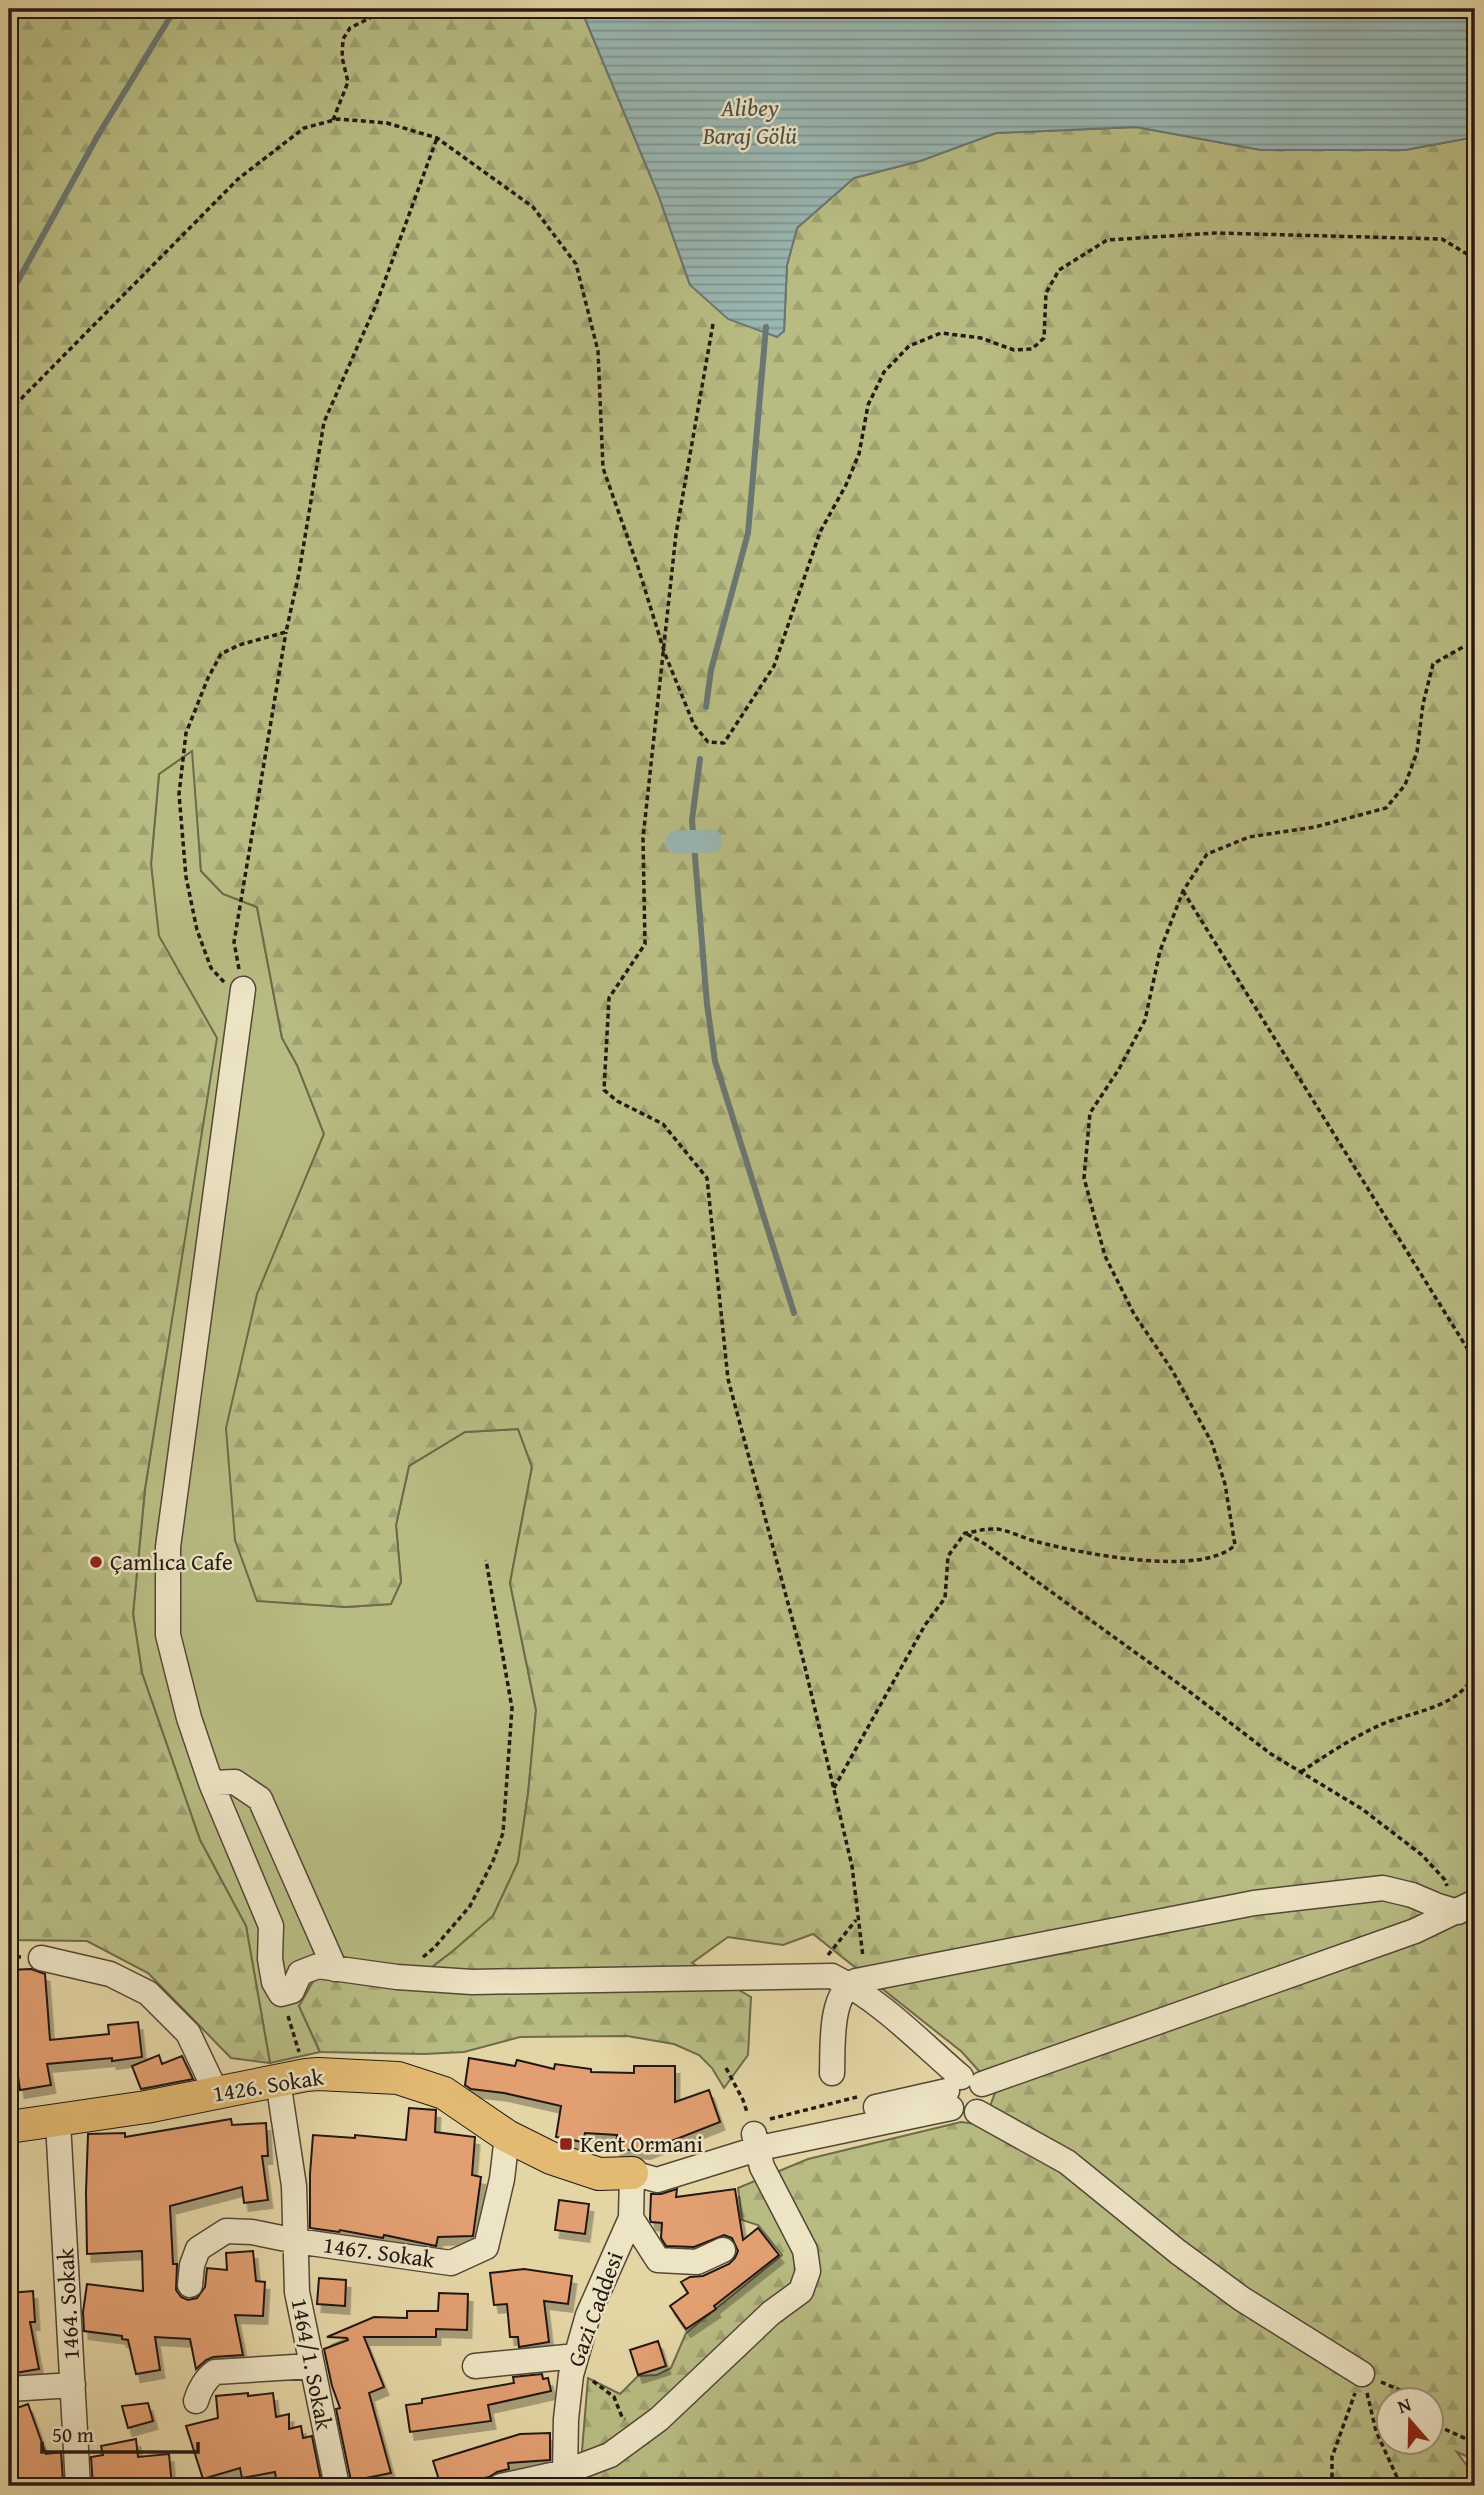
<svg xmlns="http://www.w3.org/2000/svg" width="1484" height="2495" font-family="'Gentium Book Plus',serif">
<defs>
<pattern id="forest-firs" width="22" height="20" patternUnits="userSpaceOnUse" patternTransform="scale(1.75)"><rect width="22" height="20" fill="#b8bc83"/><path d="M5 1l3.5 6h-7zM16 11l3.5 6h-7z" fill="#9ea170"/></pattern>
<pattern id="water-rules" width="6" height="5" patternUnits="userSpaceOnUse" patternTransform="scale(1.75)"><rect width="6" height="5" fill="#99b6b1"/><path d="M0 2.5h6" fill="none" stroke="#7d938f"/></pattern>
<filter id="shadow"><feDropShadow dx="4.5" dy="8" stdDeviation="0" flood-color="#0004"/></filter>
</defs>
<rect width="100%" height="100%" fill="#e4d5a5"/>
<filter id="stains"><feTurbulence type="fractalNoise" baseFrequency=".00286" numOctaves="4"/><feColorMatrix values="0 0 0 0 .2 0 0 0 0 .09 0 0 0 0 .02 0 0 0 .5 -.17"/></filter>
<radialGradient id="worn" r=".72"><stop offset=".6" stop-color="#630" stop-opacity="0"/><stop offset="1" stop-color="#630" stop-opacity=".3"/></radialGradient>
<path fill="#b8bc83" stroke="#6e6a4a" stroke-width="2" d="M193,750L201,871L223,894L257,907L282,1038L297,1065L324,1134L301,1190L257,1600L346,1607L390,1604L401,1582L396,1525L409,1466L465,1432L518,1429L532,1467L510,1583L536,1710L528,1794L518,1862L493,1916L453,1951L403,1989L299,2006L320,2052L270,2063L246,1926L200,1840L142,1673L133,1614L145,1489L185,1231L151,864L159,774Z"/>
<path fill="url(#forest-firs)" stroke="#6e6a4a" stroke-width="2" fill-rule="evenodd" d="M9,9H581L658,194L690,285L784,331L787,265L797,228L854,178L920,161L996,133L1136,127L1261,150H1405L1475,137V2460L1457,2452L1475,2477V2486H588L582,2451L588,2378L620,2394L638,2376L657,2375L671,2368L686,2333L782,2255L758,2225L742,2220L738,2188L808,2159L961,2122L983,2125L996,2090L962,2052L813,1934L783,1945L728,1937L692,1963L751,1997L748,2055L724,2088L712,2068L699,2055L674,2044L627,2036L520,2037L464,2052L424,2054L320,2052L299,2006L315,1978L403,1989L453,1951L493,1916L518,1862L528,1794L536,1710L510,1583L532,1467L518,1429L465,1432L409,1466L396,1525L401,1582L391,1604L346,1607L257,1601L235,1540L226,1428L257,1294L324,1134L297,1065L282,1038L257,907L223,894L201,871L192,751L159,774L151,864L159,936L217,1038L145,1489L133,1614L142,1673L200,1840L246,1926L270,2063L231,2058L148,1973L87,1941L9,1940ZM1390,2400H1432V2442H1390Z"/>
<path fill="url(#water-rules)" stroke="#6a7771" stroke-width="2" d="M581,9H1475V137L1405,150H1261L1136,127L996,133L920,161L854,178L797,228L787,265L784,331L777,337L728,319L690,285L658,194Z"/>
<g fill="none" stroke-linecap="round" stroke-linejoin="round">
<path stroke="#6a7771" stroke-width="6" d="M9,297L97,137L175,9
M706,707L711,670L748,533L766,327
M700,759L692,820L707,1004L715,1061L794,1313"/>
<path stroke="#99b6b1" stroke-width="23" d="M677,842L711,841"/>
</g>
<path fill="#e29f71" stroke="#241812" stroke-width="2" filter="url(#shadow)" d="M31,1969L45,1974L50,2040L109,2034L108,2025L138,2022L142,2057L112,2061V2058L47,2064L51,2085L20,2090L9,2016V1970Z
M159,2055L162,2064L182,2056L193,2079L141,2089L132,2066Z
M469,2058L515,2066L517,2060L554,2069L555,2064L591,2069V2072L634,2073V2066H675V2102L709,2090L720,2122L646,2151L616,2149L617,2135L585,2133L583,2142L556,2137L561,2106L504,2093L471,2089L465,2085Z
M409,2108L436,2110L435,2132L475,2137L472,2175L481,2177L473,2236L438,2237L436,2246L384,2235L383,2238L340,2230L339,2232L310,2228V2174L313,2135L355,2138V2135L406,2140Z
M231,2119L232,2125L266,2123L268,2156H262L268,2200L244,2203L242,2187L170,2206L173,2264H177L176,2290L181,2297L188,2300L197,2298L205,2287L207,2268L227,2270L226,2253L253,2251L256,2281L265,2282L263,2316L235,2315L243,2355L213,2357L206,2360L196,2369L190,2339L155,2337L160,2370L136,2374L128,2340L122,2339V2336L84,2331L83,2312L87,2284L143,2291L142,2251L87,2254L86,2192L88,2134L125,2133V2137Z
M677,2189L676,2197L735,2189L743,2240L758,2228L779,2255L714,2306L716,2309L686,2329L670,2306L688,2293L681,2282L690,2277L703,2276L729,2264L735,2258L738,2251L732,2238L724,2235L694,2247L666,2246L661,2238L662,2223L651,2222L650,2219L651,2194H661Z
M559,2200L589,2204L585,2234L555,2230Z
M524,2269L572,2276L568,2304L544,2301L549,2342L519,2347L518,2337H510L507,2304L494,2305L490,2273Z
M319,2278L346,2280L345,2306L317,2304Z
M33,2291L35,2322H30L39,2369L9,2374V2293Z
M439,2293L468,2294L467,2330L436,2329V2337H364L384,2387L369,2393L391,2473L351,2481L336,2409L340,2408L332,2386L324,2349L348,2340L347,2338L327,2337L374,2317L407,2318V2311H438Z
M658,2341L666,2366L638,2375L630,2350Z
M542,2374L543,2379L548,2378L551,2391L488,2405L491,2421L410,2432L406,2405L422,2403V2399L514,2383L513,2377Z
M248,2393V2396L273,2393L276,2417L289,2414V2429L301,2426L303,2438L312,2436L322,2486H277L275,2472L242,2478L240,2468L203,2479L186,2426L218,2418L216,2396Z
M148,2403L153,2421L128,2428L122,2406Z
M28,2404L46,2454L61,2452L63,2482L18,2486L14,2453L9,2456V2411Z
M550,2433V2460L508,2463L509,2469L497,2472L489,2477L466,2482L468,2486H441L433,2461L520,2434Z
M136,2439L138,2457L169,2454L172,2486H93L91,2457L103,2455L101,2446Z"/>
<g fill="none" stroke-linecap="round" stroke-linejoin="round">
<g stroke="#544737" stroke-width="27">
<path id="minor" d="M243,989L168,1547V1635L189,1718L211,1783L271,1926L270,1959L274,1982L281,1994L292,1991L300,1973L318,1966L397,1977L472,1982L832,1976C881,2000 920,2042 961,2077
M211,1783L235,1782L260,1799L335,1969
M41,1958L110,1974L148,1993L188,2033L216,2092
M832,2073C833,2047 829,1993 856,1981L1254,1903L1383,1888L1412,1895L1438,1906L1458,1912
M278,2081L294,2186L297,2292L337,2486
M982,2084L1415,1931L1475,1902
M876,2107L947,2091
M977,2112L1067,2162L1178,2252L1242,2299L1362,2374
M58,2122L78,2486
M632,2173L657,2180L760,2148L951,2108
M631,2218L658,2260L697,2262L723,2250
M190,2285L192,2265L198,2249L226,2231L252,2232L296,2241L451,2263L486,2247L502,2179L507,2136
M475,2366L576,2356
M9,2389L73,2385
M196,2401C199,2390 206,2378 215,2372L311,2366
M501,2486L565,2472L610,2455L659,2419L771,2313L801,2291L808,2271L805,2250L762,2167L754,2134
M569,2486L565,2472L566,2419L571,2375L588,2315L631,2218L632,2173"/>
</g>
<g stroke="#241812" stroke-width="34">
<path id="major" d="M9,2127L146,2107L306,2075L318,2074L398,2078L444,2093L507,2136L551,2158L599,2174L632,2173"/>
</g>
<path stroke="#241812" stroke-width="3.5" stroke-dasharray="5 3.5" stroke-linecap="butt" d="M333,120L348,82L342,57L343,39L350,28L388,9
M713,324L676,534L643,838L645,944L609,998L604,1090L617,1101L663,1124L707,1178L728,1379L804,1663L852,1866L863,1957
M9,411L238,179L304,128L338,119L387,123L437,138L533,207L576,264L598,351L603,468L638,567L665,654L694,725L708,742L724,743L774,666L820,532L846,485L859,454L868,405L884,372L909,346L941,333L981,338L1014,350L1032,349L1044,338L1046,293L1059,270L1107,240L1215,233L1442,239L1467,254L1475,256
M1183,891L1475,1361
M239,969L234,942L286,632
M224,982L211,968L197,930L186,877L179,794L186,733L208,678L221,654L239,645L286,632L299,573L324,422L376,305L437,138
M967,1534L985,1544L1186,1689L1271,1754L1362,1809L1422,1855L1445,1880L1447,1886
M1301,1772C1326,1755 1352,1738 1380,1725C1412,1711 1462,1708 1475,1671
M834,1788L925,1625L945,1598L948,1556L965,1533C974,1532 983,1529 992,1529C1006,1528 1024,1539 1038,1542C1080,1553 1202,1578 1235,1545L1225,1484L1212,1443L1172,1370L1134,1314L1105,1256L1084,1178L1090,1113L1119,1069L1145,1020L1160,951L1183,891L1207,854L1249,837L1315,827L1386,808L1405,785L1417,752L1423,704L1433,664L1463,647H1475
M1471,1930L1475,1937
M828,1955L856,1920
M9,1956L21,1957
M423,1957L434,1948L470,1906L493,1861L503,1833L512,1708L486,1560
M288,2016L299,2052
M726,2068L743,2100L747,2112
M770,2119L857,2097
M593,2381L614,2397L622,2417L625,2419
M1381,2382L1400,2390L1411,2400
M1367,2393L1376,2431L1401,2486
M1432,2419L1438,2426L1475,2443
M1332,2486V2457L1355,2393"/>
<use href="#minor" stroke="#ede4c4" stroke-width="24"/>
<use href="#major" stroke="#e2ba72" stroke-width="32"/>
</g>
<g fill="#8f2418" stroke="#ede4c4" stroke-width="2.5">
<circle cx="96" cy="1562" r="7"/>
<rect x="559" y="2137" width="14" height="14" rx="3.5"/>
</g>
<g text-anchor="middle" stroke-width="5" stroke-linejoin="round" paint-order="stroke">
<g font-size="23" fill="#241812" stroke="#ede4c4" text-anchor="start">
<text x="110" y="1570">Çamlıca Cafe</text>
<text x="580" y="2152">Kent Ormani</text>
</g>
<g font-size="23" fill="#241812" stroke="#ede4c4">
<text transform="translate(268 2085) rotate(-9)" y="8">1426. Sokak</text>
<text transform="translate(379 2252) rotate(8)" y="8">1467. Sokak</text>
<text transform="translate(68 2304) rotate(-93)" y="8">1464. Sokak</text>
<text transform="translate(595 2309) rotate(-70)" y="8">Gazi Caddesi</text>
<text transform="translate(312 2364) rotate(79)" y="8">1464/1. Sokak</text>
</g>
<g font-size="24" font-style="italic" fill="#4d4f4a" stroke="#ede4c4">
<text x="750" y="116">Alibey<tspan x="750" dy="28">Baraj Gölü</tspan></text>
</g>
</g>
<rect width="1484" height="2495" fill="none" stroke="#e4d5a5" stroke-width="35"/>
<rect x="10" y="10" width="1463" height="2474" fill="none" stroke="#241812" stroke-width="3.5"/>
<rect x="18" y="18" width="1449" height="2460" fill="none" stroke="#241812" stroke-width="2"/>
<g transform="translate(1410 2421) rotate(340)"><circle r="33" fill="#ede4c4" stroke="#9d927d" stroke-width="2"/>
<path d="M0-5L12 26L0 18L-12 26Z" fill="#8f2418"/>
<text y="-10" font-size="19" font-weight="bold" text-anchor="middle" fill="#241812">N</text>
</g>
<path d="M42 2442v10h156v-10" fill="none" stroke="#241812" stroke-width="3.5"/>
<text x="52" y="2442" font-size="21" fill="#241812" stroke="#ede4c4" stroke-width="5" paint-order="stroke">50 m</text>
<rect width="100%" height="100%" filter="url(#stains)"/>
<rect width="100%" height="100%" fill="url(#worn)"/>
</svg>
